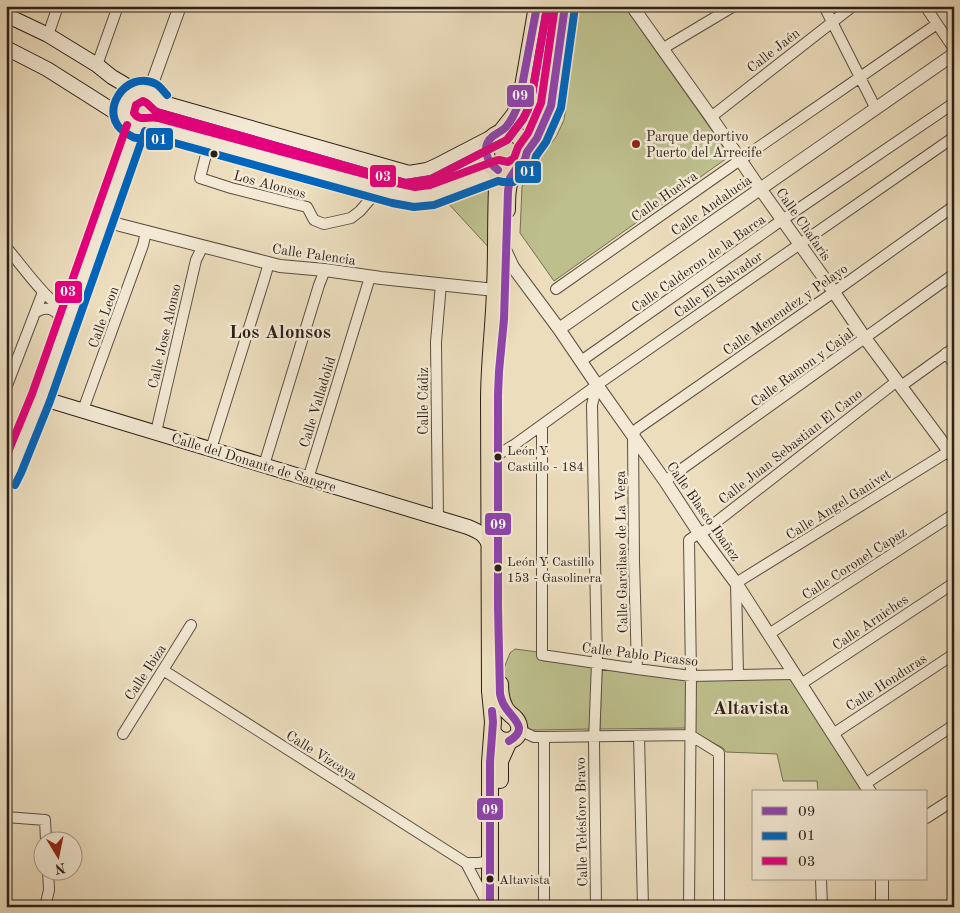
<svg xmlns="http://www.w3.org/2000/svg" width="960" height="913" font-family="'Old Standard TT',serif">
<rect width="100%" height="100%" fill="#ecddbd"/>
<filter id="stains"><feTurbulence type="fractalNoise" baseFrequency=".004" numOctaves="4"/><feColorMatrix values="0 0 0 0 .2 0 0 0 0 .09 0 0 0 0 .02 0 0 0 .5 -.17"/></filter>
<radialGradient id="worn" r=".72"><stop offset=".6" stop-color="#630" stop-opacity="0"/><stop offset="1" stop-color="#630" stop-opacity=".3"/></radialGradient>
<path fill="#bdbf8d" stroke="#746f52" d="M579,6H624L730,156L554,281L520,233L522,187L527,174L556,137L564,120Z
M483,187L492,194L491,250L446,201Z
M515,649L538,652V659L593,667L590,729L538,730H532L527,727L513,708L504,692V668L510,653Z
M602,667L687,678V728L600,729Z
M694,678H790L864,792H818L817,781H783L777,754L726,752L723,748L695,733Z"/>
<g fill="none" stroke-linecap="round" stroke-linejoin="round">
<g stroke="#5b4e41" stroke-width="12">
<path id="minor" d="M824,6L876,109
M925,6L954,49
M48,35L58,6
M662,49L734,6
M97,65L118,6
M711,117L853,6
M209,143L200,178L231,188L307,207L314,220L324,224L351,218L360,211L372,197L377,188
M6,247C16,258 50,306 62,306C68,307 72,303 75,299
M556,289L740,160L937,24
M36,312C39,311 41,309 44,309C59,307 62,322 63,333
M946,353L954,364
M581,361L782,220L954,103
M901,386L954,348
M6,388L43,292
M83,410L143,245L146,232
M542,425V655L637,669L691,676L794,674
M156,432L196,260L203,246
M211,449L264,280L269,263
M499,454L514,445L597,385L954,137
M264,465L319,285L325,270
M308,479L370,277
M665,481L954,274
M438,518L436,342L441,284
M769,634L954,514
M637,669L634,561L633,435L637,429L834,292L954,206
M163,670L466,863L488,905
M738,675L736,583L954,448
M801,684L954,583
M519,730L534,737H544L690,735L719,753V907
M123,734L191,625
M833,734L954,654
M639,736L643,907
M544,737V907
M865,784L954,725
M6,817L45,820L46,840
M466,863H479L491,860
M821,879L822,907
M45,907L49,890L48,870
M596,907L594,742L597,662L592,405L597,385
M689,907L691,676L689,540L699,533L706,530L897,381"/>
</g>
<g stroke="#5b4e41" stroke-width="14">
<path id="tertiary" d="M632,6L711,117L756,183L829,285L865,338L954,458
M149,92L180,6
M103,219L120,225L280,266L325,270L381,278L495,290
M506,252L513,267L559,329L597,385L665,481L699,533L736,583L870,792
M559,329L954,54
M926,817L954,799
M882,907V879"/>
</g>
<g stroke="#2b1f18" stroke-width="16">
<path id="secondary" d="M6,15L48,35L97,65L112,77L129,87L139,91
M6,48L47,69L126,119
M124 110a19 19 0 1 1 38 0a19 19 0 1 1-38 0Z
M160,102L409,173L427,170L436,166L490,138
M152,127L377,188L415,197L432,195L472,179L498,170
M41,398L468,527C480,532 484,534 490,546
M6,480L12,469L41,398L136,128"/>
</g>
<g stroke="#2b1f18" stroke-width="18">
<path id="primary" d="M486 152a20 20 0 1 1 40 0a20 20 0 1 1-40 0Z
M501,132L515,114L521,98L537,6
M527,152L537,138L551,106L565,6
M507,210C507,195 507,182 516,169
M493,732C501,747 522,741 519,726C518,720 514,717 510,714C502,707 500,694 500,684
M500,780V761L509,741
M490,907V762L493,722L490,691L489,400C489,363 494,326 495,289C497,249 495,210 498,170"/>
</g>
<use href="#minor" stroke="#f3e9d4" stroke-width="10"/>
<use href="#tertiary" stroke="#f3e9d4" stroke-width="12"/>
<use href="#secondary" stroke="#f3e9d4" stroke-width="14"/>
<use href="#primary" stroke="#ecddbd" stroke-width="16"/>
<g stroke="#f3e9d4" stroke-width="11">
<path id="bus-1" d="M498,170C487,162 480,147 493,136C497,133 502,131 506,127C512,120 516,111 519,102L537,6
M509,741C531,728 511,718 504,705C502,702 501,698 500,694L498,608V395L499,371L504,319L508,191L510,178L516,169L521,165L525,159L527,152L537,138L551,106L565,6
M490,907V762L493,722L492,711"/>
</g>
<g stroke="#f3e9d4" stroke-width="11">
<path id="bus-2" d="M167,95C164,92 160,86 156,84C125,68 96,115 126,133C130,135 133,138 137,138C142,139 148,138 153,137L392,203L414,207L434,205L498,181L503,182H513L521,177L527,173L534,164L536,156L546,142L561,108L575,7
M157,112L406,183L431,179L507,140L523,119L528,109L531,100L547,8
M15,485L21,473L50,401L145,131"/>
</g>
<g stroke="#f3e9d4" stroke-width="11">
<path id="bus-3" d="M547,8L531,100L528,109L523,119L507,140L431,179L406,183L157,112C151,109 149,103 143,101L136,105L134,113C140,122 148,116 158,118L397,183L415,187L430,185L495,161L499,160L508,162L514,158L518,147L528,133L541,103L555,6
M6,457L32,394L127,125"/>
</g>
<use href="#bus-1" stroke="#8e44ad" stroke-width="8"/>
<use href="#bus-2" stroke="#0065bd" stroke-width="8"/>
<use href="#bus-3" stroke="#e5007d" stroke-width="8"/>
</g>
<circle fill="#8f2418" stroke="#f3e9d4" stroke-width="2" cx="636" cy="144" r="5"/>
<g fill="#2b1f18" stroke="#f3e9d4" stroke-width="2">
<circle cx="214" cy="154" r="4.5"/>
<circle cx="498" cy="457" r="4.5"/>
<circle cx="498" cy="568" r="4.5"/>
<circle cx="490" cy="879" r="4.5"/>
</g>
<g text-anchor="middle" stroke-width="5" stroke-linejoin="round" paint-order="stroke">
<g font-size="13" fill="#2b1f18" stroke="#f3e9d4" text-anchor="start">
<text x="507" y="455">León Y<tspan x="507" dy="16">Castillo - 184</tspan></text>
<text x="507" y="566">León Y Castillo<tspan x="507" dy="16">153 - Gasolinera</tspan></text>
<text x="499" y="884">Altavista</text>
</g>
<g font-size="14" fill="#2b1f18" stroke="#f3e9d4">
<text transform="translate(773 50) rotate(-38)" y="5">Calle Jaén</text>
<text transform="translate(270 184) rotate(15)" y="5">Los Alonsos</text>
<text transform="translate(664 196) rotate(-35)" y="5">Calle Huelva</text>
<text transform="translate(711 205) rotate(-35)" y="5">Calle Andalucia</text>
<text transform="translate(804 224) rotate(55)" y="5">Calle Chafaris</text>
<text transform="translate(314 254) rotate(8)" y="5">Calle Palencia</text>
<text transform="translate(698 263) rotate(-35)" y="5">Calle Calderon de la Barca</text>
<text transform="translate(718 284) rotate(-35)" y="5">Calle El Salvador</text>
<text transform="translate(785 309) rotate(-35)" y="5">Calle Menendez y Pelayo</text>
<text transform="translate(103 317) rotate(-70)" y="5">Calle Leon</text>
<text transform="translate(164 336) rotate(-77)" y="5">Calle Jose Alonso</text>
<text transform="translate(802 367) rotate(-36)" y="5">Calle Ramon y Cajal</text>
<text transform="translate(423 401) rotate(-90)" y="5">Calle Cádiz</text>
<text transform="translate(317 402) rotate(-73)" y="5">Calle Valladolid</text>
<text transform="translate(790 446) rotate(-38)" y="5">Calle Juan Sebastian El Cano</text>
<text transform="translate(254 462) rotate(17)" y="5">Calle del Donante de Sangre</text>
<text transform="translate(838 504) rotate(-32)" y="5">Calle Angel Ganivet</text>
<text transform="translate(704 511) rotate(55)" y="5">Calle Blasco Ibañez</text>
<text transform="translate(621 552) rotate(-91)" y="5">Calle Garcilaso de La Vega</text>
<text transform="translate(854 563) rotate(-33)" y="5">Calle Coronel Capaz</text>
<text transform="translate(870 622) rotate(-34)" y="5">Calle Arniches</text>
<text transform="translate(640 654) rotate(7)" y="5">Calle Pablo Picasso</text>
<text transform="translate(145 672) rotate(-57)" y="5">Calle Ibiza</text>
<text transform="translate(886 682) rotate(-33)" y="5">Calle Honduras</text>
<text transform="translate(322 755) rotate(32)" y="5">Calle Vizcaya</text>
<text transform="translate(581 822) rotate(-91)" y="5">Calle Telésforo Bravo</text>
</g>
<g font-size="14" fill="#2b1f18" stroke="#f3e9d4" text-anchor="start">
<text x="646" y="141">Parque deportivo<tspan x="646" dy="16">Puerto del Arrecife</tspan></text>
</g>
<g font-size="19" font-weight="bold" fill="#2b1f18" stroke="#f3e9d4">
<text x="280" y="338">Los Alonsos</text>
<text x="751" y="714">Altavista</text>
</g>
</g>
<g stroke="#f3e9d4" stroke-width="2">
<rect x="506" y="84" width="29" height="24" rx="5" fill="#8e44ad"/>
<rect x="145" y="127" width="29" height="24" rx="5" fill="#0065bd"/>
<rect x="514" y="160" width="28" height="24" rx="5" fill="#0065bd"/>
<rect x="369" y="164" width="28" height="24" rx="5" fill="#e5007d"/>
<rect x="54" y="280" width="29" height="24" rx="5" fill="#e5007d"/>
<rect x="484" y="512" width="28" height="24" rx="5" fill="#8e44ad"/>
<rect x="476" y="797" width="28" height="24" rx="5" fill="#8e44ad"/>
</g>
<g font-size="14" text-anchor="middle" font-weight="bold" fill="#fff">
<text x="520" y="100">09</text>
<text x="159" y="144">01</text>
<text x="528" y="176">01</text>
<text x="383" y="181">03</text>
<text x="68" y="296">03</text>
<text x="498" y="529">09</text>
<text x="490" y="814">09</text>
</g>
<rect width="960" height="913" fill="none" stroke="#ecddbd" stroke-width="25"/>
<rect x="8" y="8" width="945" height="898" fill="none" stroke="#2b1f18" stroke-width="2.5"/>
<rect x="12" y="12" width="935" height="888" fill="none" stroke="#2b1f18"/>
<rect x="752" y="790" width="175" height="90" fill="#f3e9d4" stroke="#a39889"/>
<rect x="762" y="807" width="25" height="8" fill="#8e44ad" stroke="#a39889"/>
<text x="798" y="816" font-size="15" fill="#2b1f18">09</text>
<rect x="762" y="832" width="25" height="8" fill="#0065bd" stroke="#a39889"/>
<text x="798" y="840" font-size="15" fill="#2b1f18">01</text>
<rect x="762" y="857" width="25" height="8" fill="#e5007d" stroke="#a39889"/>
<text x="798" y="866" font-size="15" fill="#2b1f18">03</text>
<g transform="translate(58 856) rotate(170)"><circle r="24" fill="#f3e9d4" stroke="#a39889"/>
<path d="M0-4L9 19L0 12L-9 19Z" fill="#8f2418"/>
<text y="-8" font-size="14" font-weight="bold" text-anchor="middle" fill="#2b1f18">N</text>
</g>
<rect width="100%" height="100%" filter="url(#stains)"/>
<rect width="100%" height="100%" fill="url(#worn)"/>
</svg>
